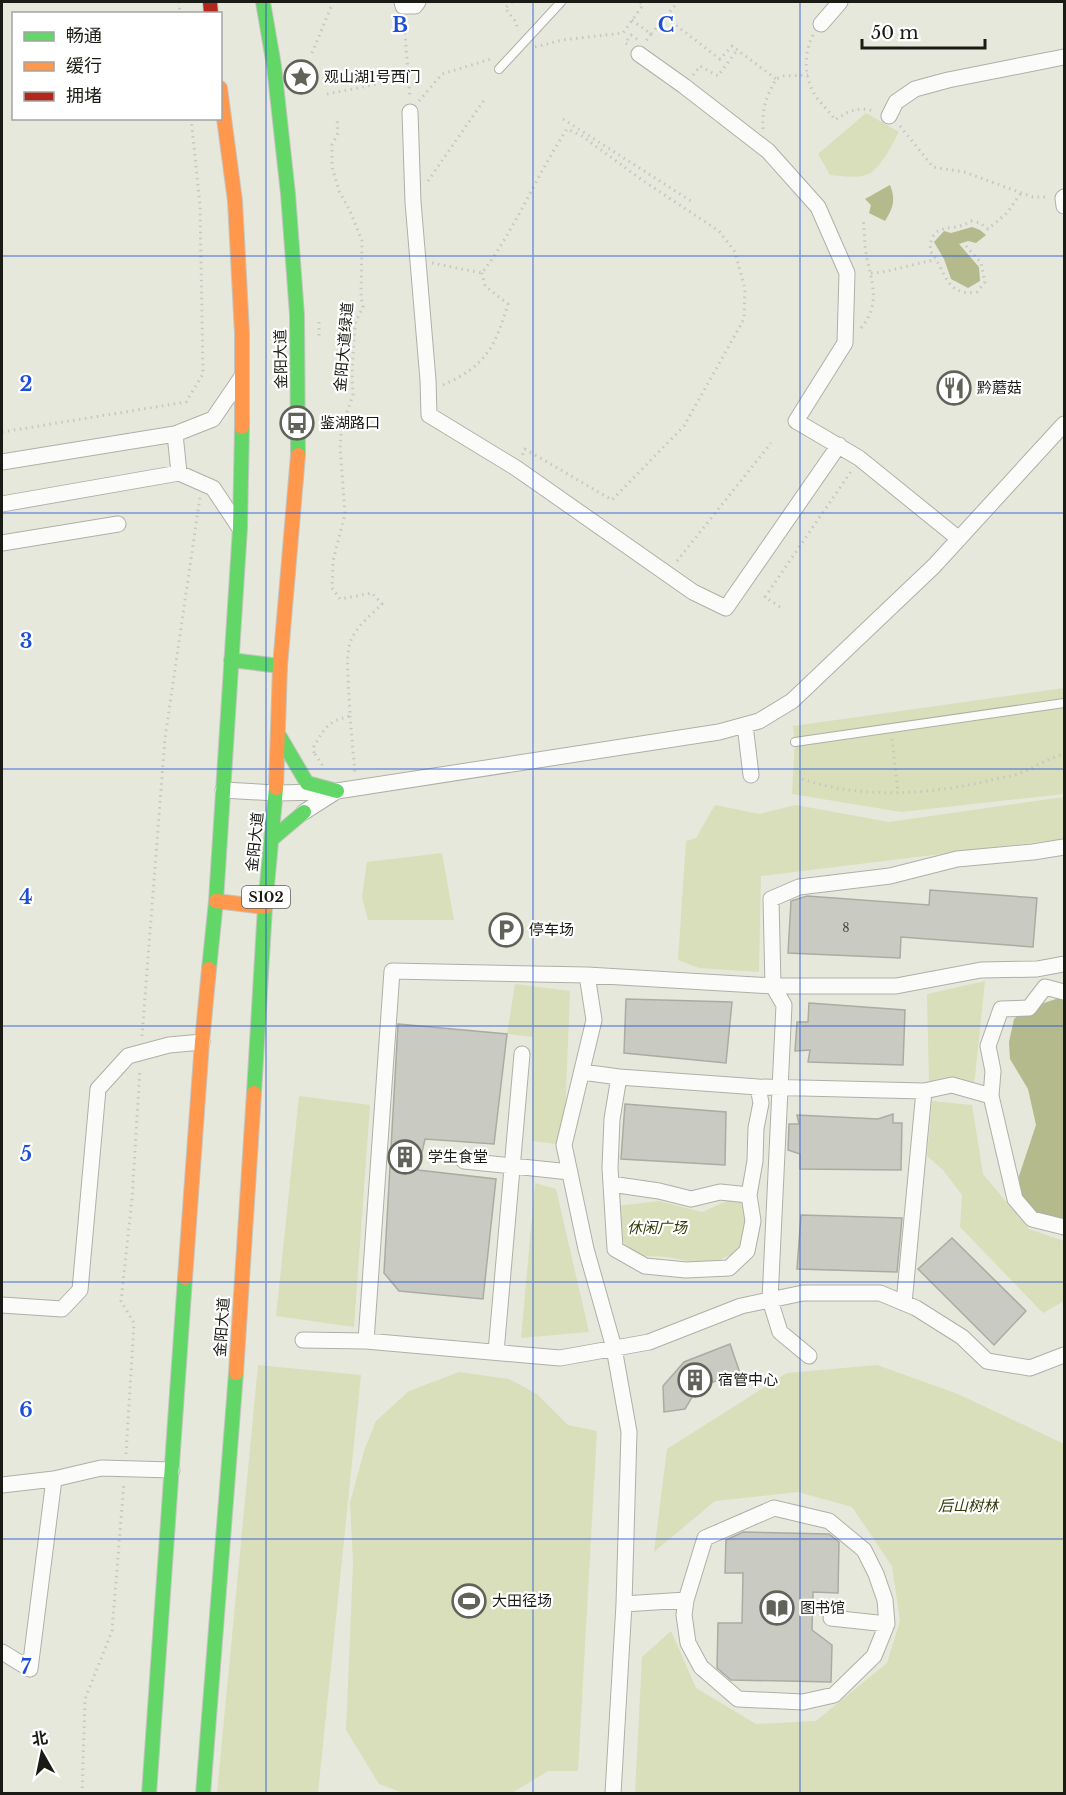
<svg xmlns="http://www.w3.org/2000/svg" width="1066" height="1795" font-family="'Libre Baskerville','Noto Sans SC',serif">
<rect width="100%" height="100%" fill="#e6e8dc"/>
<path fill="#d9dfba" d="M866,113L899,132C893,143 880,170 868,174C857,179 842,176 830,175L818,154Z
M1064,688V794L901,812L792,794L795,742L793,726Z
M1064,797V839L761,876L759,972L699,968L678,960L686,841L696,838L715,805L759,814L796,805L889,822Z
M442,853L454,920H368L362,897L367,862Z
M985,981L974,1086L929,1083L927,994Z
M515,984L570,991L564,1145L532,1141L533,1037L507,1034Z
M299,1096L370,1105L354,1327L276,1316Z
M932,1101L972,1105L983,1174L1029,1229L1064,1241V1301L1043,1313L960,1227L962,1195L943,1170L927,1156Z
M535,1183L556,1189L589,1332L521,1338Z
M738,1196L746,1213L749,1233L737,1252L715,1262H692L668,1257L643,1256L627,1247L617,1234V1206L659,1201L702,1212Z
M258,1365L361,1375L318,1793H217Z
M877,1365L958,1394L1064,1444V1793H635L642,1657L671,1631L696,1688L756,1724L816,1721L887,1663L900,1621L892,1566L852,1507L798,1492L715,1501L654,1552L667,1449L787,1373Z
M459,1372L509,1379L537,1394L568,1425L597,1431L578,1771H548L512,1793H403L379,1784L346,1730L353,1564L350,1503L364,1451L376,1421L409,1391Z"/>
<path fill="#b4ba8b" d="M890,185C896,200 893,208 885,221L869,213L871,205L865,199Z
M972,227L980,230L986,235L976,243L968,241L959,244L979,267L980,281L968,288L951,279L944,259L934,242L944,231L951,233Z
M1059,998H1064V1217L1057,1222L1039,1216L1020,1196L1019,1176L1036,1125L1028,1089L1010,1059L1009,1042L1014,1019L1029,1008Z"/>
<path fill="#c9cac1" stroke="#aaaca3" stroke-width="1.5" d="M930,890L1037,898L1033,947L901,937L900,958L788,953L791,901L807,896L929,905Z
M626,999L732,1002L726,1063L624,1053Z
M809,1003L905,1010L903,1065L808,1062L810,1050L795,1051L797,1022H808Z
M398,1024L507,1034L494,1144L425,1139L418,1170L496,1179L483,1299L399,1291L384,1273Z
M625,1104L726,1112L725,1165L621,1159Z
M893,1114V1123H902L901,1170L800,1169V1154L788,1150L789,1124H799L797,1115L878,1119Z
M801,1215L902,1218L897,1272L797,1269Z
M952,1238L1026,1311L994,1345L918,1269Z
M730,1344L740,1373L698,1387L685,1409L664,1412L663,1386L684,1362Z
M743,1532L829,1534L839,1542L838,1593L813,1592L812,1630L832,1645L831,1682L731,1680L717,1668L718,1623H742L743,1573H725L726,1540Z"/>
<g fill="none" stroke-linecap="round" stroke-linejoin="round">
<g stroke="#aeb0a7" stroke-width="10">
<path id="lane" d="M499,69L561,2
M795,742L1064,703"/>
</g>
<g stroke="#aeb0a7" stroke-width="17">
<path id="street" d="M402,2L403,6H415L418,2
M821,24L840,2
M639,54L684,86L768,151L818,207L847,273L845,343L796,421L859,458L959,539
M410,112L413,202L428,380L429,415L516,468L693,592L726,608L839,445
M889,116L896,102L915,89L948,80L1064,57
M1064,197L1063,198L1064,206
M175,434L179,473
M2,462L175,434L213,419L241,378
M2,504L179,473L213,488L239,527
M2,543L118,524
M745,725L751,775
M223,790L276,793L322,792
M304,812L337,791L719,732L759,721L792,701L934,566L1064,424
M587,975L594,1020L564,1145L586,1249L614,1348L629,1432L624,1604L613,1794
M582,1072L619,1077L612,1119L610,1168L615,1249L645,1266L686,1270L729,1268L747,1251L753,1221L749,1195L755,1161L756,1128L761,1103L758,1087L924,1091L952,1085L991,1096L993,1071L988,1046L1001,1009L1029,1008L1045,987L1064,992
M619,1077L758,1087
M991,1096L1015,1199L1032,1219L1064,1227
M464,1161L570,1172
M611,1184L659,1191L691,1199L720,1192L749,1195
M904,1303L924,1091
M2,1305L62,1309L80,1290L98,1089L128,1056L169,1045L202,1042
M303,1340L366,1341L560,1358L649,1342L741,1306L803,1293H880L916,1308L962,1337L987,1361L1030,1368L1064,1355
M366,1341L392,971L587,975L773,986H896L981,970L1037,969L1064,964
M496,1352L522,1054
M809,1356L780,1332L770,1300L784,1005L773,986L771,899L799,887L890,876L957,859L1033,852L1064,847
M2,1485L54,1479
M624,1604L686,1600L705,1538L774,1508L829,1521L864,1550L876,1574L885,1600L887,1624L874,1656L834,1695L803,1702L738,1699L701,1667L688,1643L684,1615L686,1600
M831,1618L887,1624
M2,1652L30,1669L54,1479L101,1468L172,1470"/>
</g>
<g stroke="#c4c5bf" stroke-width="16">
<path id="fast" d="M263,2L274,66L288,194L297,315L298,455
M231,660L280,666
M280,737L307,783L337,791
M272,839L304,812
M209,969L216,901L240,528L242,427
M254,1093L265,907L276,788
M149,1794L185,1278
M203,1794L236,1373"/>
</g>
<g stroke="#c4c5bf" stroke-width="16">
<path id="slow" d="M220,88L235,201L242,333V427
M276,788L280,666L298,455
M216,901L265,907
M185,1278L202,1042L209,969
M236,1373L254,1093"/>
</g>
<g stroke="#c4c5bf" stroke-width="16">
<path id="jam" d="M210,2L211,14"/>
</g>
<path stroke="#c7c7c3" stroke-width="3" stroke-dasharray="1.5 4.5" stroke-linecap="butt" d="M179,2L180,14
M512,2L505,8L516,22L518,31
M666,16L678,2
M632,20L651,34L646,41
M404,21L410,98
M651,34L665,17L720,59L732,46L776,79
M813,35C803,54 804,80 817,98C823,106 830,112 835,120C849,111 858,106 874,111
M627,44L625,43L631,35L637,39
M535,47L562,40L623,33L643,5L640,2
M312,53L331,7V2
M693,75L700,66L718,76L737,50
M327,94L408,78
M419,101L442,74L491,59
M563,119L694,203
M900,126L933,167L964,172L1033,197H1049
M763,129C762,107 766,98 776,79L784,76L808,75
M428,181L484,100
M966,246L981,263L985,282L977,292C945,297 946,270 930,251C931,219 952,234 971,221L980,223L988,229L1007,213L1021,193
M432,263L482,273C516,228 536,176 567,129L582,136L642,180L719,231L735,252L745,289L744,319L684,426L612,500L525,449L522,456
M871,273C893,272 914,263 936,260
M319,322V340
M861,328C882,303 871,281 866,253C864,242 865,231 863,220
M443,385C486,366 495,347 508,304L485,286L482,273
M2,432L186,402L203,374L200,205L191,118
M677,561L771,443
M780,607L765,597L852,470
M350,716L355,774
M892,739L898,793
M314,753L313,748C325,728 326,722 350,716C350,697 344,655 351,640C357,626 371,615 382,604L372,593L340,599L332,588L333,561L345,514L340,445L342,426L353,395L352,372L354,339L356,321L363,307L361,297L362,241L350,211L339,191L332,166V145L338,133L337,119
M315,754L323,766
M802,779C862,799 926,795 987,781C997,778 1009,777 1018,774C1034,768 1048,758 1064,754
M142,1036L165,738L200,497
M126,1454L134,1323L121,1301L132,1199L140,1069
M82,1794L85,1699L112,1631L124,1482"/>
<use href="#lane" stroke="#fbfcfa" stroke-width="8"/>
<use href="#street" stroke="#fbfcfa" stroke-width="15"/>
<use href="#fast" stroke="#63d668" stroke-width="14"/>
<use href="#slow" stroke="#ff974d" stroke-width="14"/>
<use href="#jam" stroke="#b3261e" stroke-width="14"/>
</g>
<path fill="none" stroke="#1d4ed8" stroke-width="1.5" stroke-opacity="0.55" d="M266,2V1794M533,2V1794M800,2V1794M2,256H1064M2,513H1064M2,769H1064M2,1026H1064M2,1282H1064M2,1539H1064"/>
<defs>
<g id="sight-ring" transform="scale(1.725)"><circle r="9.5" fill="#fff" stroke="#61635a" stroke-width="1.5"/><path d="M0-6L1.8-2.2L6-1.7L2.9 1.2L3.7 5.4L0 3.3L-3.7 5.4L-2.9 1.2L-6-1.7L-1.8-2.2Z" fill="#61635a"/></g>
<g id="restaurant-ring" transform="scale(1.725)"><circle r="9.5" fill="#fff" stroke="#61635a" stroke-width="1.5"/><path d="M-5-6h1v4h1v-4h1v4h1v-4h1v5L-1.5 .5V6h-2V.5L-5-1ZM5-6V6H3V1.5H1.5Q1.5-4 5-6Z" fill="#61635a"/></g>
<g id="bus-ring" transform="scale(1.725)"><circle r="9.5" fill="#fff" stroke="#61635a" stroke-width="1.5"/><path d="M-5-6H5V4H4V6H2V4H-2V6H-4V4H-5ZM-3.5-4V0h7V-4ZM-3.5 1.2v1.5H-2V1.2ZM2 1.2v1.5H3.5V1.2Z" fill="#61635a"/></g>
<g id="parking-ring" transform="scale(1.725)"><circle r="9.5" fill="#fff" stroke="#61635a" stroke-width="1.5"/><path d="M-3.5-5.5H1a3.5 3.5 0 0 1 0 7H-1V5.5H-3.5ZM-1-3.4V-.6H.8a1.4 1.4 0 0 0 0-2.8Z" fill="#61635a"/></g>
<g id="building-ring" transform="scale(1.725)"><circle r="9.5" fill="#fff" stroke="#61635a" stroke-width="1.5"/><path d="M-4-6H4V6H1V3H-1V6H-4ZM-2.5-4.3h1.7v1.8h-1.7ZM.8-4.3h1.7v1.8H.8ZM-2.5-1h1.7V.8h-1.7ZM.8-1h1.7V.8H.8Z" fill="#61635a"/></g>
<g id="stadium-ring" transform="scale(1.725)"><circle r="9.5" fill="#fff" stroke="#61635a" stroke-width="1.5"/><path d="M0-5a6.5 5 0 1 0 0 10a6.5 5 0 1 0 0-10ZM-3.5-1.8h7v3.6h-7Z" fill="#61635a"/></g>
<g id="library-ring" transform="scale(1.725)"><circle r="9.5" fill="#fff" stroke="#61635a" stroke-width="1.5"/><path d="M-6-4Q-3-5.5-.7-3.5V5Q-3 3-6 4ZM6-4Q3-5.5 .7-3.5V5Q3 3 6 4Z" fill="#61635a"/></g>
</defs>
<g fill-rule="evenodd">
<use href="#sight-ring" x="301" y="77"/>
<use href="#restaurant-ring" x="954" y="388"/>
<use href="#bus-ring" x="297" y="423"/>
<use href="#parking-ring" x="506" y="930"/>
<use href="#building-ring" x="405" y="1157"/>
<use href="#building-ring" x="695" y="1380"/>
<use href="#stadium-ring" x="469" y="1601"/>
<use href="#library-ring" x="777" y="1608"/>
</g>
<g text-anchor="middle" stroke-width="4.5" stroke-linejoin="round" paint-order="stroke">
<g font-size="12" fill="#46473f">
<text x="846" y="932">8</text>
</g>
<rect fill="#fff" stroke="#5f5f5a" stroke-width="1.5" x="242" y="886" width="48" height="22" rx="4.5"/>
<g font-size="14" font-weight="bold" fill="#1a1b14">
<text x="266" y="902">S102</text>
</g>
<g font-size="15" fill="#1a1b14" stroke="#fff" text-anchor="start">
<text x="324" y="82">观山湖1号西门</text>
<text x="977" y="393">黔蘑菇</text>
<text x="320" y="428">鉴湖路口</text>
<text x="529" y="935">停车场</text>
<text x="428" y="1162">学生食堂</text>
<text x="718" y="1385">宿管中心</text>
<text x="492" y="1606">大田径场</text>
<text x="800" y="1613">图书馆</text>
</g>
<g font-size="15" fill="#1a1b14" stroke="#fff">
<text transform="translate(344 347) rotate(-85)" y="5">金阳大道绿道</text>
<text transform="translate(281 359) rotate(-91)" y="5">金阳大道</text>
<text transform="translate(255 842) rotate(-84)" y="5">金阳大道</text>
<text transform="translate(222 1327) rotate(-86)" y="5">金阳大道</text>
</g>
<g font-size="15" font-style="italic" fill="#353907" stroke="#fff">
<text x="657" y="1233">休闲广场</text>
<text x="968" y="1511">后山树林</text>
</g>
</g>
<g font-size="20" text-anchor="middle" font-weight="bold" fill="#1d4ed8" stroke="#fff" stroke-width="4.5" stroke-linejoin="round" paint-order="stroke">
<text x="400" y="32">B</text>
<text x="666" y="32">C</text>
<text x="26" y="391">2</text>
<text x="26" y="648">3</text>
<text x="26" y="904">4</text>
<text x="26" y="1161">5</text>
<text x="26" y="1417">6</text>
<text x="26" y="1674">7</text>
</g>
<rect width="1066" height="1795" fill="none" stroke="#1a1b14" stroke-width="6"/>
<rect x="12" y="12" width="210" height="108" fill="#ffffff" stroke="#a3a4a1" stroke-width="1.5"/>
<rect x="24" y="32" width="30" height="9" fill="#63d668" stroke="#a3a4a1" stroke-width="1.5"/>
<text x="66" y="42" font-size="18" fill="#1a1b14">畅通</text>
<rect x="24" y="62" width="30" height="9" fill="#ff974d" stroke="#a3a4a1" stroke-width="1.5"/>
<text x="66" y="72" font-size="18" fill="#1a1b14">缓行</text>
<rect x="24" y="92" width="30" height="9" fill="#b3261e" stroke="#a3a4a1" stroke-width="1.5"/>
<text x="66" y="102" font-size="18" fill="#1a1b14">拥堵</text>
<g transform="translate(42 1753) rotate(351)" stroke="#ffffff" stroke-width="4.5" paint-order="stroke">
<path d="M0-4.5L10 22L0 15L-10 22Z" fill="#1a1b14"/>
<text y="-9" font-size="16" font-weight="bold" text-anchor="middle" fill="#1a1b14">北</text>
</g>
<path d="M862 39v9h123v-9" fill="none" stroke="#1a1b14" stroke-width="3"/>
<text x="871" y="39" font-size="18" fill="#1a1b14" stroke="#ffffff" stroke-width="4.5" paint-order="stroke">50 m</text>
</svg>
